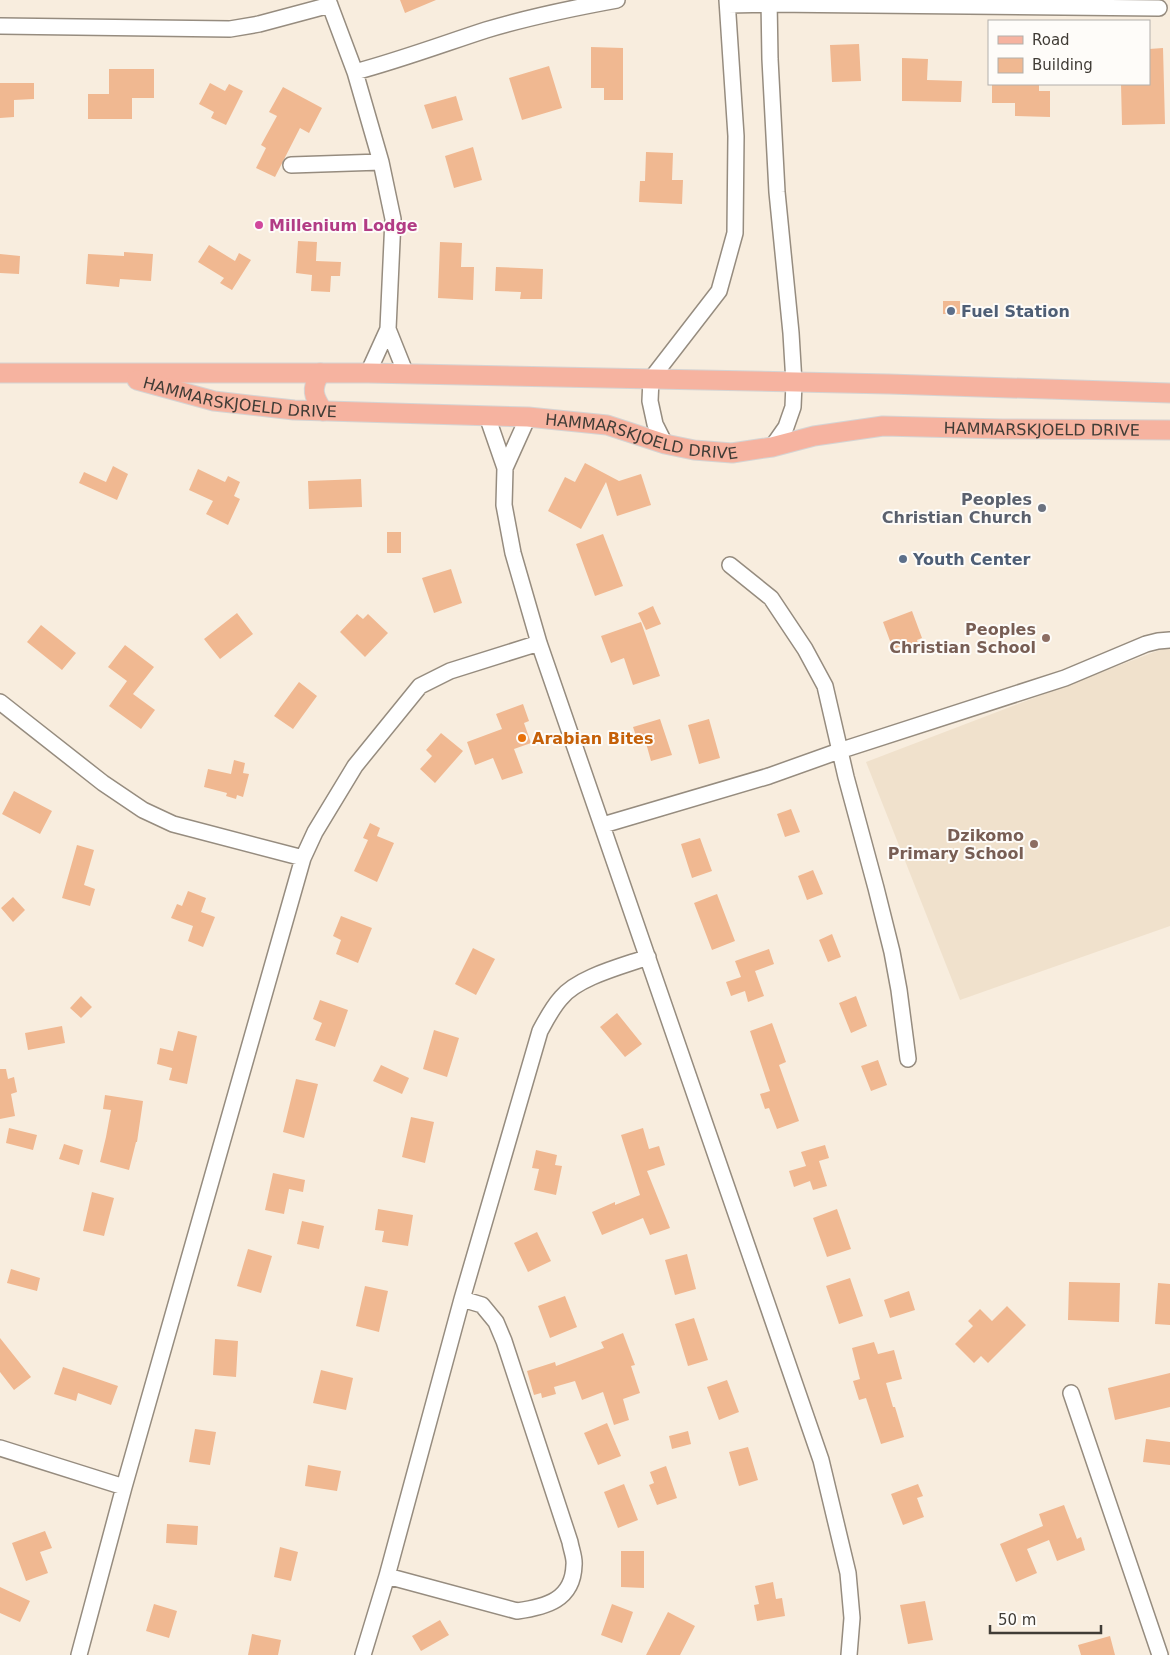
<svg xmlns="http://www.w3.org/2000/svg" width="1170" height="1655" font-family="'DejaVu Sans',sans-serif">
<rect width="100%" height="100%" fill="#f8edde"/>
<path fill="#f0e1cc" d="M1170,646V926L960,1000L866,762Z"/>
<path fill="#f0b891" d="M400,0H436L405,13Z
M859,44L861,81L832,82L830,45Z
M591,47L623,48V100H604V88H591Z
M1163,48L1165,124L1122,125L1121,84H1149V49Z
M902,58L928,59L927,80L962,81L961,102L902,101Z
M549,66L562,108L522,120L509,78Z
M109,69H154V98H132V119H88V94H109Z
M0,83H34V99L14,100V117L0,118Z
M210,83L225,91L229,84L243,91L226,125L211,118L214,112L199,104Z
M992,84H1039V91H1050V117L1015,116V103H992Z
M283,87L322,108L309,133L300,128L275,177L256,168L266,148L261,145L277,116L269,112Z
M456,96L463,120L432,129L424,105Z
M473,147L482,180L454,188L445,156Z
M646,152L673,153L672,180H683L682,204L639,202L640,181H645Z
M298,241L317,242L316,261L341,262L340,276H331L330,292L311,291L312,275L296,273Z
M440,242L462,243L461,267H474L473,300L438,298Z
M209,245L235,261L239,253L251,260L232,290L220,283L224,278L198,262Z
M124,252L153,254L151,281L120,279L119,287L86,284L88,254L124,256Z
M0,254L20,256L19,274L0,273Z
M496,267L543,269L542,299H520L521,292L495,291Z
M943,301H960V314H943Z
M585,463L619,481L641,474L651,505L617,516L606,482L581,529L548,511L565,477L575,482Z
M113,466L128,474L117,500L79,483L84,472L106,482Z
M198,469L225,482L228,476L240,482L234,496L240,499L228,525L206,514L213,501L189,490Z
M361,479L362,507L309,509L308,481Z
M387,532H401V553H387Z
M603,534L623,586L595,596L576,544Z
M451,569L462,603L434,613L422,578Z
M653,606L661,624L646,630L638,613Z
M912,611L922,638L917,640L919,647L906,651L904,645L893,649L883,622Z
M237,613L253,634L220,659L204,639Z
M357,614L363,619L368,614L388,633L365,657L340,632Z
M641,622L660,676L633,685L624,658L611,663L601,636Z
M41,625L76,653L62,670L27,642Z
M125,645L154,667L133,694L155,710L141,729L109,706L127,681L108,667Z
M299,682L317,696L293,729L274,716Z
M523,704L529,721L524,723L531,743L514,749L523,773L502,780L493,758L475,765L467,742L502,729L496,714Z
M660,719L672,755L651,761L646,743L639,745L633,727Z
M709,719L720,758L699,764L688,725Z
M441,733L463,751L435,783L420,769L432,756L426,750Z
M234,760L245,763L243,773L249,774L243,797L237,795L236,799L226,796L227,793L204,787L208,769L231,774Z
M14,791L52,811L40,834L2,814Z
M791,809L800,832L785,837L777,814Z
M370,823L380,828L377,836L394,843L377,882L354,871L368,840L363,838Z
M700,838L712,871L692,878L681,844Z
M77,845L94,850L84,885L95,889L90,906L62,898Z
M813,870L823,894L807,900L798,876Z
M188,891L206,898L201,912L215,917L203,947L188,941L193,926L171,918L177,904L182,906Z
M717,894L735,941L712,950L694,903Z
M13,897L25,910L13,922L1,908Z
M341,916L372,928L358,963L336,954L341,940L333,936Z
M832,934L841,957L828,962L819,940Z
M473,948L495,959L476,995L455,984Z
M769,949L774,964L755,971L764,996L748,1002L745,991L731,996L726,982L741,977L735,961Z
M81,996L92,1007L81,1018L70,1008Z
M856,996L867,1026L851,1033L839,1003Z
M320,1000L348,1010L335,1047L315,1040L322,1023L313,1019Z
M617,1013L642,1044L625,1057L600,1027Z
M772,1023L786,1062L779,1065L799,1121L777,1129L769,1108L765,1109L760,1094L770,1091L750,1031Z
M62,1026L65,1043L28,1050L25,1033Z
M434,1030L459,1038L447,1077L423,1069Z
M178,1031L197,1036L187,1084L169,1080L172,1068L157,1064L160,1048L173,1051Z
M878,1060L887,1085L871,1091L861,1066Z
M381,1065L409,1078L402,1094L373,1081Z
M0,1069H6L8,1079L14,1077L17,1092L11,1094L15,1116L0,1119Z
M296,1079L318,1084L304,1138L283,1132Z
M105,1095L143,1101L137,1142H136L129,1170L100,1162L106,1137L111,1110L103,1109Z
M411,1117L434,1122L425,1163L402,1157Z
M9,1128L37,1135L33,1150L6,1143Z
M643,1128L649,1149L659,1146L665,1165L647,1171L670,1228L650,1235L643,1218L602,1235L592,1212L615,1202V1205L640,1195L621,1135Z
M64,1144L83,1150L79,1165L59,1159Z
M825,1145L829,1158L819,1161L827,1186L813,1190L810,1181L794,1187L789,1171L806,1166L801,1152Z
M536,1150L557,1155L555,1165L562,1166L556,1195L534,1190L539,1169L532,1168Z
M273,1173L305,1180L303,1192L289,1189L284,1214L265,1210Z
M92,1192L114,1198L104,1236L83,1231Z
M378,1209L413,1215L408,1246L382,1242L384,1231L375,1230Z
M837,1209L851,1249L827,1257L813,1218Z
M302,1221L324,1226L319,1249L297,1244Z
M537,1232L551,1261L528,1272L514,1243Z
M248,1249L272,1256L261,1293L237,1286Z
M687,1254L696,1289L675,1295L665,1260Z
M11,1269L40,1278L37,1291L7,1283Z
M850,1278L863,1316L839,1324L826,1286Z
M1069,1282L1120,1283L1119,1322L1068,1320Z
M1158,1283L1170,1284V1325L1155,1324Z
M365,1286L388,1291L379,1332L356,1326Z
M909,1291L915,1310L890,1318L884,1300Z
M565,1296L577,1327L550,1338L538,1306Z
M1007,1306L1026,1325L988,1363L981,1356L974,1363L955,1344L973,1326L968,1321L980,1309L992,1321Z
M694,1318L708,1360L688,1366L675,1324Z
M623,1333L635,1365L631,1366L640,1393L623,1399L629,1420L614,1425L603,1392L582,1400L575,1381L554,1387L556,1394L542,1398L541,1393L534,1395L527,1371L555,1362L556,1366L604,1348L601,1342Z
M0,1338L31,1377L14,1390L0,1372Z
M215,1339L238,1341L236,1377L213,1375Z
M874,1342L878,1354L894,1350L902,1379L886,1383L893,1407H895L904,1437L881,1444L866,1398L859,1400L853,1381L860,1379L852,1348Z
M63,1367L118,1386L111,1405L78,1393L76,1401L54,1394Z
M321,1370L353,1378L346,1410L313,1403Z
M1170,1373V1407L1115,1420L1108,1388Z
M727,1380L739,1412L719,1420L707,1387Z
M607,1423L621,1456L598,1465L584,1433Z
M195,1429L216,1432L210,1465L189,1462Z
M688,1431L691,1444L672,1449L669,1436Z
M1146,1439L1170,1442V1465L1143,1462Z
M748,1447L758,1480L739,1486L729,1452Z
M308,1465L341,1471L337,1491L305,1486Z
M666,1466L677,1498L657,1505L649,1485L654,1483L650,1472Z
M624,1484L638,1520L618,1528L604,1492Z
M918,1484L923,1496L917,1498L924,1517L903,1525L891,1494Z
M1064,1505L1077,1539L1081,1537L1085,1550L1057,1561L1049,1540L1027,1549L1037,1573L1016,1582L1000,1544L1043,1526L1039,1514Z
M167,1524L198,1526L197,1545L166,1543Z
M45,1531L52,1548L40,1552L48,1573L26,1581L12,1543Z
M280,1547L298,1552L291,1581L274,1577Z
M621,1551H644V1588L621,1587Z
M773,1582L776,1599L782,1598L785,1616L757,1621L754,1605L759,1604L755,1586Z
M0,1587L30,1601L20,1622L0,1613Z
M925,1601L933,1640L908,1644L900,1605Z
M154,1604L177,1611L169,1638L146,1631Z
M612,1604L633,1612L622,1643L601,1635Z
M668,1612L695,1626L680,1655H646Z
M440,1620L449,1635L421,1651L412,1636Z
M252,1634L281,1640L278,1655H248Z
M1110,1636L1115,1655H1081L1078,1645Z"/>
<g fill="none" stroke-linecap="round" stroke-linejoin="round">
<g stroke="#968c7f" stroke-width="18">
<path id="minor" d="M328,0L355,72L381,162L393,219L388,329L368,373
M769,0L770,59L777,192L791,333L794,383L793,407L786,427L772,447
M728,5L770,4L1159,8
M0,26L230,29L259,24L330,5
M355,72C400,60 443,44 486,30C529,17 573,8 617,0
M291,165L381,162
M388,329L406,374
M487,416L505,468L504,505L513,553L539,643L821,1460L848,1573L852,1618L849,1655
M665,444L655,424L650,401L651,379L719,291L735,233L736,136L727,0
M505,468L528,417
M730,565L771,598L805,649L825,686L846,777L876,888L892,952L899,990L908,1059
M0,702L103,783L143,810L173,824L303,858
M603,825L769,776L839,751L1065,678L1146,644L1158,641L1170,640
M1071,1393L1160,1655
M0,1448L124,1487
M387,1576L517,1611C546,1607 573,1600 574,1565C575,1558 571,1549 570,1542L504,1341L496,1322L482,1305L462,1299
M79,1655L124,1487L303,858L315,832L355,766L420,686L450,671L539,643
M363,1655L387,1576L462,1299L540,1031C546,1020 552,1008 561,998C578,977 623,966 648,957"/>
</g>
<g stroke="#d5d4d3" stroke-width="21">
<g id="major">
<path d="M0,373H368L889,384L1170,393"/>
<path d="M320,373C311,389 313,396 323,411"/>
<path id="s1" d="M137,380L214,401L294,410L528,417L607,425L665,444L694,450L732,453L772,447L814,436L883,426L1002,429L1170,430"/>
</g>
</g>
<use href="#minor" stroke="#fff" stroke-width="15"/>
<use href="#major" stroke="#f6b3a0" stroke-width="19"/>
</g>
<circle fill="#d1479c" stroke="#fefcf9" stroke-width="2" cx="259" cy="225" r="5"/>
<g fill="#5c6f8a" stroke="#fefcf9" stroke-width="2">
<circle cx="951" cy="311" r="5"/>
<circle cx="903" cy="559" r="5"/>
</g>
<circle fill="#6b7280" stroke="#fefcf9" stroke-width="2" cx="1042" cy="508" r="5"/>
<g fill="#8d6e63" stroke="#fefcf9" stroke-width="2">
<circle cx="1046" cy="638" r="5"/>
<circle cx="1034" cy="844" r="5"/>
</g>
<circle fill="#e8710a" stroke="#fefcf9" stroke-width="2" cx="522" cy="738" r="5"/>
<g text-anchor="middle" stroke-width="4" stroke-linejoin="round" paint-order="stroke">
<g font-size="16" font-weight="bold" fill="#b23c85" stroke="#fefcf9" text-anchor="start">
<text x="269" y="231">Millenium Lodge</text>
</g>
<g font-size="16" font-weight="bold" fill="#4e5e75" stroke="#fefcf9" text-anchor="start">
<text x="961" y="317">Fuel Station</text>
<text x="913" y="565">Youth Center</text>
</g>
<g font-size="16" fill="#403c36" stroke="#fefcf9">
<text dy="6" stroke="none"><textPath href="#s1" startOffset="105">HAMMARSKJOELD DRIVE</textPath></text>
<text dy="6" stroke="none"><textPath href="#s1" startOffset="915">HAMMARSKJOELD DRIVE</textPath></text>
<text dy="6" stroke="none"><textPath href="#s1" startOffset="510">HAMMARSKJOELD DRIVE</textPath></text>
</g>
<g font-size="16" font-weight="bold" fill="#5b616d" stroke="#fefcf9" text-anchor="end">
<text x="1032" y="505">Peoples<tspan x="1032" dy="18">Christian Church</tspan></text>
</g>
<g font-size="16" font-weight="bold" fill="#785e54" stroke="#fefcf9" text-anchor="end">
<text x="1036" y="635">Peoples<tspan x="1036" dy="18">Christian School</tspan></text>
<text x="1024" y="841">Dzikomo<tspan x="1024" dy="18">Primary School</tspan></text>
</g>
<g font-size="16" font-weight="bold" fill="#c56008" stroke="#fefcf9" text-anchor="start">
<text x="532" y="744">Arabian Bites</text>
</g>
</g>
<rect x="988" y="20" width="162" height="65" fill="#fefcf9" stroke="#b2afab"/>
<rect x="998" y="36" width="25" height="8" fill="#f6b3a0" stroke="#b2afab"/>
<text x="1032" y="45" font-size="15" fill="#403c36">Road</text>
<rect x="998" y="58" width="25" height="15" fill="#f0b891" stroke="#b2afab"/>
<text x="1032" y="70" font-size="15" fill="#403c36">Building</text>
<path d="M990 1625v8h111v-8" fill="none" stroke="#403c36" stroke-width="2.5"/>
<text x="998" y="1625" font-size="15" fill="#403c36" stroke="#fefcf9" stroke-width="4" paint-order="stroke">50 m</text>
</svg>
